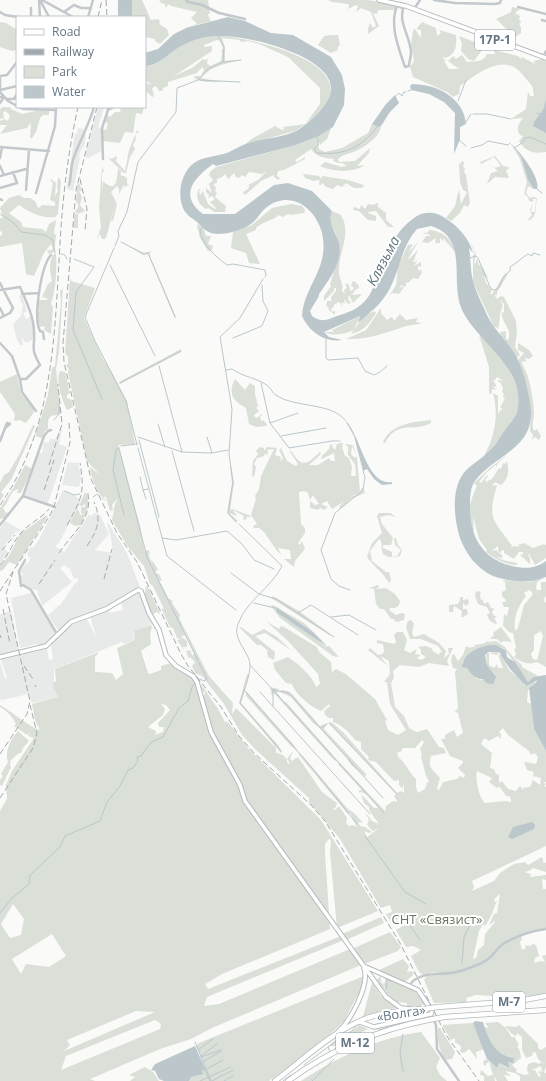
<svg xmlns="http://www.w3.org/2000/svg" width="546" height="1081" font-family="'Open Sans',sans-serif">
<rect width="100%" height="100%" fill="#fafaf8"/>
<path fill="#e8e9e9" d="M98,107L104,108L98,127L101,128L102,148L101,151L89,158L85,157Z
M78,128L84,129L83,133L86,134L85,144L80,152L79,157L80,158L73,191L67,189L75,133L77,134Z
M22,295L27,312L23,313L26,319L31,317L34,333L32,340L26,343L21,337L23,345H20L17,340L13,324L21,316L23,306L19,296Z
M60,429H62L59,444L67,447L48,503L25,495L39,453H42L44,442L49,443L50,438L55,440Z
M68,462L78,463L81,475L80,485L78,487L62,485Z
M63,490L79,498L80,503L59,543L55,546L64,552L89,514L91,516L94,513L100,515L109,534L95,550L113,553L111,537L107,524L108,523L126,551L140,587L98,611L75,619L59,632L48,615L61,604L75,583L78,582V578L74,579L70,569L64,565L60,568L72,582L42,606L37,590L31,589L21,582L20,577L23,574L20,572L26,563L29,562L30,558L27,554L31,547L33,548L40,538Z
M5,521L21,530L15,533L3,547L9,553L0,563V529Z
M138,591H140L152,624L133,632L135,640L124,644L122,642L54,669V691L58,697L32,703L29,694L2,700L0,699V662L5,679L7,677L1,660L47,649L49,660L53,659L51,645L66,628L87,619L96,637L90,616L108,609L110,613L123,610L121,601Z
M31,593L56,635L47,644L38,647L37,644L20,648L11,598Z
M11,611L19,651L0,655V614Z"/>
<path fill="#dadfd7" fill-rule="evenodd" d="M132,0H142L151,20L158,19L160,21L159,24L167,29L169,35L160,44L155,41V39L145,37V17H132Z
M159,0H208L210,13L208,15L211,21L185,28L197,24L191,18L197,12L171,6L168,4L166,8L164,3L162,4Z
M328,0H367L396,4L395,10H378L377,14L373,13L379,26L368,34V29L370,23L373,28L376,26L371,12L361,8L356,12L358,6L356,5L348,9L349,6L348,4L332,2Z
M512,7L520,9L515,13L520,16L519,20L521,21L520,24L519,23L521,28V33L515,37L496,19L511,12Z
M0,22L6,23L16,29V50L12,51L0,47Z
M422,22L436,28L437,36L441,33L439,30L456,35C457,45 456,54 446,58L442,57L446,61H444L449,69H459L448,61L453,56L456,59L462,55L467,62C474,61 483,63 487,54H495L494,50L518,56L521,59L522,57L535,64L534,61L542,59L546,61V152C533,154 526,152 519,141L523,136L520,135C516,128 518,125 523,118L511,119L526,109L528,92L530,96H534C533,82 529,84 523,75C505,51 477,74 460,86L459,94L453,97L447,92L413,77L410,67L414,61L411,45L413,30L415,29L421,38V30H418L417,28Z
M215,35C256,38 384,68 306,123L320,104V88L288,57L259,44L248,41L241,42L240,40L222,38L225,48V61L241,60C225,64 212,65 201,78L221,82H206L195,79L194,76H201L204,70L202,67L197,73L168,82V86L163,88L162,91H159L156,86L152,88L154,96L152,97L147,92L145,101V83L152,85L145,80V66C162,65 169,53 182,45C191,40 204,38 215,35ZM217,40L220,41L223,48L221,51L222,53L221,61L210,66L207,63L208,58L206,60L203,59L192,68L174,76L212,51V46L205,47L204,45Z
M331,35H338L340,45L337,48L338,50L331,53L318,45L324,36Z
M459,36L485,46L474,61L468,59L461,51L462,44Z
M3,107H10L11,109L22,114L36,111H49V115H43L40,118L36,132L32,138H30L31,122L27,128L0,134L7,125H0V121L4,119L8,121L10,115L5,111L3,113L4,118L0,119V109Z
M121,107H144L142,114L136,113L133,133L125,132L120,143L103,141L102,129L106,130L108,123L104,122L107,115L110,117L115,112H120Z
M306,124L295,131L244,145L253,138L275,126L282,130L284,129L283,127Z
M372,124L378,127L381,126C380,137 366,146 356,151C350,154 343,154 338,159L339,162L355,161L370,148L369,153L357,166L365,165C353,173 335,172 322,167L320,166L325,162L339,166L340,167L347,166L342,163H338L333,161L334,159C325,158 316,157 311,149L295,160L297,162L305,157V159L284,170L278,171L277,176L280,178L278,180L274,177V175L261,181L245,195L243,192L248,189L250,185L246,186L258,180L267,171L262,174L249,172L245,177L242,175L239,178L236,177L234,173L228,179L225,174L222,177L217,179V183L213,184L216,188L215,191L217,193L215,197L226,206L225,212H214L208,208L206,209C198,205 195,196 199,189L201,190L199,191L200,195L203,191L208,204L215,209L216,208L210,202L214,200V198L212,196L208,198L209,195L206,192V188L212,193L209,184L213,180L209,175L211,171L216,167L296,145L319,136L331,128L327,139L320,145V142L318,143L319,149L325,152L342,148L368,133Z
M137,130L139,132L135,134L136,139L133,145L135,149L130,157L126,173H124L107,157L111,159L117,156L116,161L125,171L129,150Z
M513,148L521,157L528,180L534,189L528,186L526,193L530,198L533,197L537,198C535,207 538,218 527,221L532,215L530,210L533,203L531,212H535L536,199H533V202L529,201L528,197L524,194L527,182L520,159Z
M495,156L503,166L508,167L509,169L506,170L509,178L495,177L487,184L491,173L498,171L489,164L495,168L501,166L494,157L481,164L480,162Z
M461,161L464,162L463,167L465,168L464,172L466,175L470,203L468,207L464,205L460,213L451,221L446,218L455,206L459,189L461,204L467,192L463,190L460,182L459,163L461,164Z
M102,167L104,171L102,173V191L103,181C118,196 117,175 118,168L122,172L120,174L122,176H124L127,178V184L129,185L126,186V188L124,185L119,194V189L117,186L111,192L117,204L113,221H111L115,203L107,235L105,239H102L100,234L97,239L101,227L99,208Z
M303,174L319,176L321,179L322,176L348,180L364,185L362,188H354L346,183L342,187L337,185L333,189L326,187L323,183L321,185L319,184L320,180L313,181L305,178Z
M58,177L61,181L58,214L55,217C42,219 29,212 19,205L9,213L21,222L23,227L42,229L46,232L49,224L56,220L54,233L56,235L54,252L49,254L47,251L53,249L51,244L44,253L34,276L26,274L22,243L0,247V235L2,236V232L0,231V218H3L0,208L9,198L19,195L24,198H30L35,201L37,206L39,208L42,205L55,206V202L50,200L53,183L50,180L51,179L56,183L55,196L58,191L57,187Z
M78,180L82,191H79L82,197L80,205L85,211L78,214V228H73L75,214H78L75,211L78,208V204L76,202Z
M378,203V207L386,213V220L394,227H388L376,211L369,212L368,213L376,216V221L368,220L359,211L353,210L354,207L360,209L361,205L365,209L368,204L373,205Z
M291,204L302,206L305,210L304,213L292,215L288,214L283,217L278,215C275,220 263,221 256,228V230L246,234L260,264L249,263L246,253L231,248L233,232L252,225L272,208Z
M332,211L341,215C352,234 339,250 339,270C338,278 344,283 342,291L345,294L344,290L347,288L345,283L349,285L350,290L352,291L354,288L351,285L353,281L357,283L356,285L358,284L359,288L355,290L352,295L362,294L353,303L349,295L348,299L351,303L348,304L344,299L345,304L341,302L343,307L339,302L335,304L331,310L333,312L335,310V315L329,310L328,306L326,308L327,301H331L332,305L331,297L336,291V288H334V291L324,301V296L331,286L330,284C334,272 340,250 337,237C334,228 327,221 332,211Z
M198,224L204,229L206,236H211L208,244L213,246L212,250L208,251L200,238L197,226Z
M428,230C442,230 452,239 456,253L443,238V241L440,238V243H435L436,238L428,243L422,242L426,236H431L428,234H422L429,232Z
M469,240L476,254L474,263L475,264L477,259L479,265L482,266L488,278L484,276L486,283L492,290L490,294H492C498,287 500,279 506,273L508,274L497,292V295H495V296L497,299L501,296L504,297L516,321L517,332L515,347L520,355L517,358L501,338L500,332L506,331V339L508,340C513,328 501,324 502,312L504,313V304L500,300L503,306C499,311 500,324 498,329L496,327H494L473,282V255L475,254Z
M418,242L408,259H409L418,250L413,262H416L415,259L417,261L414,266L421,262V267L418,266V269L420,271L421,269L422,273L418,279L413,278L408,283L406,282V287L401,285L399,289L402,286L404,287L399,294L393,293L390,295L396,285L398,266L408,245L413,244L408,253Z
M127,245L144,253L152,251L149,254L176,317L175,318L148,254L143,255Z
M54,254H56C57,270 56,288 51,304L53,307L51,334L44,330L45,326L40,327L37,313L40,310L37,309L39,300H48L46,298L42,297L48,284L52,281C50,274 48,260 54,254Z
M70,278L71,281L95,288L84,318L103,359L107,364L110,371H111L127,401L135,444L118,445L140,526L145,553V549L147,551L149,550L150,554L148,553L152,565L151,559L158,569L155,573L159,574L162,581L159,580L168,598L173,601L172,603L180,615L179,618L209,676L233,703L232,714L236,708L276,748V753C284,754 286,757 288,764L290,763L287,759L293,751L290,759L292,761L298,757L322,792L337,803L336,807L333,809L335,810L339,806L347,818L346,823L349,826L353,825L357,827L350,813L348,814L299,755L300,753L348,809L355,814L363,823L358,822L360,826L365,827L372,832L369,833L364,831L367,837L379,828L373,831L367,825L369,820L365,812L372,821L379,824L369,810V807L364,803L361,794L374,808H378L377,806L366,794L361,792L359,793V790H362L338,764L339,762L384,810L385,811L386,806L393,801L397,802V801L394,796L396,794L329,723L331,722L343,732L397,793L401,791L404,793V786L403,785V789L399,785V780L394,781L376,762L368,760L369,757L361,749V742L355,740C350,733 342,725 333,722V718H329L325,715L324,711L330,706L329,704L321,711C311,707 295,694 292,684L286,683L275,670L273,663L288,657C300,665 312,676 316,687L320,684L318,674L288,641L266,621L279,629L281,626L284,627L317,647L319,652L331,662L332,672L336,669L346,674L375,699L387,720L385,721L388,730L398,735L406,730L390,704L387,682H384L390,674L389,661L380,656L388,666L368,650L370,648L378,655L383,654L384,650L383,644L377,643V640L394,644L396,642L394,635L397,632H403L407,640L404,650L410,653L417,649L415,654L421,655L417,658L421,660L426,657L421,654V650L418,647L425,646L431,648L434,652L440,655L439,653L442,652L438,646L421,639H410L406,627L408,621L411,620L414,624L412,633L414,637L424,634L439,643L446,651L444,658L449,654L448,648H453L447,661L449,666L429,663L419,667L400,665L393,671L394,678L391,683L395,707L404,716L409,728L417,732L427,729L439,747L444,748L446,753L431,756C427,769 434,770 440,778L437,789L439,790L443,782L457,779L460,776L464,778L465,775L458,768L463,763V761L450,756L441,739H445V735L454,730L457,737L463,733L458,713L454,711L457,710L458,707L455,672L457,669L453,668L451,661L452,655L454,654L458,661L463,655L466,646L470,648L471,647H474L475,645L485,643L487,640V642L496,641L505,647L513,657L522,665V667L538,676L528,682L506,651C482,648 477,643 462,663L477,679L485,680L492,672L487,665L486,653L499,652L497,655L489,653V665L494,668L497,664L498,668H503L498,655H502L509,670L522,681L525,686L532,681L535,683L528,690L527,702L531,704L534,729L546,751V782H543L546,784L544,786L546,787V846L472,881L474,887L472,891L494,881L500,873L514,864L525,862L528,865L542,857L543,859V862L546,863V872L533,868L529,871L524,872L531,874L530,877L546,875V880L542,879L543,889H546V930L532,932L521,937L522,939L520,942L522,950L526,948L525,945L530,946L533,944L536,945L539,956L535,958L534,963L541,961L545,962L542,956L546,955V994L531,996L517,994L513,996L514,998L505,999L507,996H502L504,998L501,999L494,994V996L476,995L466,998L467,1002L434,1003L424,980L427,976L436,975V972L423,975L419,972L411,956L421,950L413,946L406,947L396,930L408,923L403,917L391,922L386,914L392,912L390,905L381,908L340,839L309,802V798L256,750L242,735L224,704L202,676L195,673L192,666L195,662L190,657L189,659L186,651L190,650L192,655L195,654L178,619L185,635L181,637L187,641V647H183L184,650L177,640L181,639L177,638L173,628L170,627L161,608L164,609L153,586L150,584L144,566L128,547L112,520L115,504L118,498L112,505L113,510L110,511L106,497L101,496H103L106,501C100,499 90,476 90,467L101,476L87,461L68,372L69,370L66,365L68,364V357L65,353ZM503,728L508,735L529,751L531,755L534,753L538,757L536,764L524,762L527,770L534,772L533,776L541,778L540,785L533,780L530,787L523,788V790L520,786L516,791L508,789L502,781L499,783V775L496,774L494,769L490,768L492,753L481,744L484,738L489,741L498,736L501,739V734L499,732ZM422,740L424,742L420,749L422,754L421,757L426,776L429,781L427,783L425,789L418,793L416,787V779C409,773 406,763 399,758L397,753L402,751V748H415ZM477,771L492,778L489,782L497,788L500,787L506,796H509L511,799V802L504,801L485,803C479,798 475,779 477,771ZM500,894L497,913L494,914L489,925L495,921L496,917L495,922L485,934L484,945L478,950L476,958L473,959L479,931L483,924L485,926C491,918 493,910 497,901L494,902L495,898Z
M63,289L59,352L56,369L61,414L51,416L48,420V429L45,431L42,438L35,436L48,395L52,368L55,366L61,302L60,291Z
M381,308V313L387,320L392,317L394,321L400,314L406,320L418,318L416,322L422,323C416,325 409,325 403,327C385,333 366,340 346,339L366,330Z
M374,311L376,313L375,315C368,325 362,332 351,334L354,330C345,334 333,337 325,332H334L332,330L360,316L354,330L363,317Z
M479,335C498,347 523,385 518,408C515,419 506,428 500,437C495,443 491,452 484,456C495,436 499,415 493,393L498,396V414L500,411L503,409L500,408L505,398L503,397L504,394L502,392L503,388L500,382H497L499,380L504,381L497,377L495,380H493L497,387L493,386L496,390L492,389V393L489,394V367Z
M518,343L529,350L533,356L529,359L525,358L526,362L522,361V364C530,376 533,398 534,413C534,419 531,425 534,431L537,429L541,436L539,440L535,437L532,440L533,435L530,431L531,414L527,387L518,360L524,353L518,350Z
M181,349V352L120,384L119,382Z
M60,371L65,372L70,393L67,395V398L72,400L73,407L67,410C63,403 55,379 60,371Z
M17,374L21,394L33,407L34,412L26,423L20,420L14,421L15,414L0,392V382Z
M235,379L245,390L250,383L255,386V394L258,406L256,408L259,411L254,415L255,417L257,418L262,414V416H260L261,421L263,420L267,424L266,426L257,427L249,424L246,408C232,401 228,393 235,379Z
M431,420V423C412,433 398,419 385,443L383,442C391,424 413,422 431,420Z
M33,425L35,426L11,480L1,492L4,495L0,501V483L4,475L9,472L20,453Z
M340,443H343L342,447L345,456L349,458L352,467L351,476H356L355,464L348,455V447L345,444L353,445L357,455L352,446L351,454L355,458L357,456V458L360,492L350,497C357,495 359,493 363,487L365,493L351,499L340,509L339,507L343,502L332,509L327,501L321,504L328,507L324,510L320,508L318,510L310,508V501L315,505L319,504L313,495L310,500L308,493L304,491L299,492L301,524L305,528V533L298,543L300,545L302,541L305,549L295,561L294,567L284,559H291L290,550L278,548L281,554L277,551L264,532L259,528H254L253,526L257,524L251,515L256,499L255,496L259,489L261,476L274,449L267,450L268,453L267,455L265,453L264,456L257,458L254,464L256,467L254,477L252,476L253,461L258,454L256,451L260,447L264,448V451L267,447L277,448L275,455L281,457L280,462L283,458L279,450L281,448L287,461L296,466L298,464L289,450C293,452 294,456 298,460C306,468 314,457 320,452L321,454L309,465H318L329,458L331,461H335L334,453L322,459L321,457L329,449L330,445L333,444L332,446L335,450L337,444Z
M508,454L497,464V467L496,465L486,473L479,482L481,483L487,475L488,476L485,480L488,484L487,481L492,479L499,468L501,469L503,463L505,464L507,461C509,472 509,478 501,485L495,482L492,486L497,485C487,521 493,518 512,546L511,548L514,546L520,547L518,545L524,543L533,548L544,544L546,545V558L535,565L529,554L528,555L530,558V564L520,555L523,554V552H519L514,559L504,553V550L501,551V553L498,551V546L492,551L496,550L503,556L502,558L496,557L506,561L517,563V565C506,565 495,559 486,552L487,550L479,539L473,516L474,532C463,520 471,499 477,486L474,483L491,467Z
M25,465L32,469L21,493H17L18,489C9,491 9,503 3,508L6,513L9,512L5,518L0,519V508L12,490Z
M231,466L234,483L230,510L232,509L249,515L251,517H246L247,519L243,520L244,516L233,510L237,516L229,513L238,521L236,522L227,513L232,483L230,467Z
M85,492C93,500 85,515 81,525L75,526L70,523L77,509L79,511L80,515L84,514L81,513V507H85V503L83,506H79Z
M379,513H390L396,517L389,515L380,517L382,524L393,538L391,545H383V548L392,552V557L397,556L401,550L395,545L394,539L396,538L398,545L402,550L400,556C395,558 383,558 382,551C381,548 382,544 381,541L379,539L370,551L372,561L386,572H389L391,580L389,583C383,572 374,567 367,557L372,543L382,533L377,516Z
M45,516H48L17,565L9,562L3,570L0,571V566L9,556L20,534Z
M544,578L537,582L536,588L537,590H541V582H546V596L543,600L546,603V667L537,662C529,665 522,663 514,657L516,654L514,649L516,648L513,633L509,632L503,626L504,614L507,616L509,607H504L502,602H505L506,600L502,596V592L506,590L505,582L502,580L529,582ZM530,590L533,594L524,605L518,628L515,631C513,618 518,606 526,596L524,593ZM541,631L543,636L538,657L537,660L533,659L531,654L534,650V635Z
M147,585L160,613L159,614L157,612L151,615C146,605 143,593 147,585Z
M378,585L379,587L376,589L386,588L395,594L400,601C399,608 396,608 390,608L389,610L396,615L401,613L405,614L404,620L396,622L394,619H391L384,609H380L376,604L374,589L369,588Z
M478,591L481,592L480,594L481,601L482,598L484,604L488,602L491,608L495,609L492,611L493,615L497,617L494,618L497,623L496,624C491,622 488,620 487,614L490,613L487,607L478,604L475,596L476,592Z
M273,596L299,611L329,633L331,636L271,598Z
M460,597H463V600L468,599L469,603L466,606L463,603V609H467L468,614L463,617H461L462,611L454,606L453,612H449V605L458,604L460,600Z
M273,605L304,623L327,645L313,632L279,609L282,616L312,635L326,647L329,646L339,657L333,656L280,618L271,606Z
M151,625L152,627L150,634L151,644L141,651L148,673L150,674L161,670V666L171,663C179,669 193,675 196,684C198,690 198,693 203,699L205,692L202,691L201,684L218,709L225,722H228L248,748L321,820L378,911L337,928L330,852L331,840L329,839L325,844V853L330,929L222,974L205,984L208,989L341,936L344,940L207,997L204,1006L219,1004L350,949L361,965L212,1028L191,1039L160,1049L90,1079L95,1081H0V811L7,799L6,785L12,771L34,738L28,736L30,732L27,735L14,726L16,724C12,716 8,712 0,707V705C9,710 33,729 40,730L35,720L32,704L58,697L54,690L53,683L56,681L55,669L99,652L95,657V672L112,673L116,680L123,674L117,648L135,640L134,631ZM161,704L166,705L170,710L158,723L159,727H164L163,732L155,735L156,731L148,727L163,715L165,709ZM13,904L24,919L21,935L10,938L1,924ZM52,934L66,956L49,967L26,964L21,974L12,959ZM136,1011L155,1012L64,1051L70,1045L67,1040ZM155,1020L161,1024L160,1029L61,1070L66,1056Z
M239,627H241L252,635L264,629L277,637L291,650L265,633L255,636L275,652L274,660L268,657L267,652L268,651L261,645H257Z
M501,627L512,642L503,641L501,643L497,639H490L494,635L493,633Z
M247,674H249L248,678L241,703L278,745L282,752L281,753L239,703Z
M270,687L279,689L277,693L284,702H286L338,761H336L332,758L274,693L272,696Z
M281,690L288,691L292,694L320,726L327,723L324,729L366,774V777L351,765L347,758L320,728L313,723L291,697L280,692Z
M246,691L294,745L298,751L291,746L246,696Z
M18,731L29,741L23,748L21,753H19L11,760L10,765L11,767L2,786L0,785V780L3,776L1,774L8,762C4,752 11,739 18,731Z
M381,917L384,923L346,940L342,934Z
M390,932L401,947L398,951L364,964L352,949Z
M403,959L409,966L407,972L412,971L414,974L405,982L377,971Z
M364,976V983L344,1021L327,1038L269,1081H189L191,1077L201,1074L202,1069L201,1061L206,1070L196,1046L199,1043Z
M380,976L382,984L386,982L385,977C404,986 415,987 426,1005H422L421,1008L407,1007V1003L399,1002L398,1004L394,1002L392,998L386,993L384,985H383L385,988L383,989L376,981Z
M372,982L381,996L397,1008L383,1010L363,1017Z
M498,1022L506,1028L512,1038L514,1036L519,1045L517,1046L520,1051L521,1058L512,1065L517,1070L516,1072L524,1075L529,1074L527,1070L528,1064L534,1062L540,1064V1062L544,1064L538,1059L536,1053L533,1052L532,1056L526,1058L522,1050V1037L517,1033L516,1036L512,1034L505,1026L516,1027L519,1025L538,1044V1048L541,1050L546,1047V1067L544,1072L542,1071L541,1066L531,1070H535L539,1077L541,1075L538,1072L540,1071L546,1073V1081H520V1076L515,1073L505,1071L511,1076L504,1075L508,1081H497L494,1076L495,1081H484V1076L480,1075L481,1070L488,1076L493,1075L489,1061L488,1063H486V1066L484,1065L483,1062L486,1059L497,1068L499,1063L507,1068V1062L515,1058C497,1056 489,1042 484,1027L489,1028L485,1023Z
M473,1023L484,1049L476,1052L477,1059L469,1049L464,1053L460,1052L461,1046L455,1042V1038L451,1040L442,1025Z
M359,1025L368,1029L335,1046H329C337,1035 351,1036 359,1025Z
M438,1028H440L455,1052L452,1059L445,1060C439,1049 437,1041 438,1028Z
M421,1032L440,1058L436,1067L440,1075L447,1081H301C338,1057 377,1038 421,1032Z
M145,1067L153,1072L159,1081H130L135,1077L129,1075Z"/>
<path fill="#bbc7cb" d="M118,0H132V17H118Z
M228,17L245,21L271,33L293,35L331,57L342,75L345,89L344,105L333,127L319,136L296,145L216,166L213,164C194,178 178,195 203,214H235L274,185L288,183L312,191L332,211C327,223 336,232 339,243C343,262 329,280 319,294V296L310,311L312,316C322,323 327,320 337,316C347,313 356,310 364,302C370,296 374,287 376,278C378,271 383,263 386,256C394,239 400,227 417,216C425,211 437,212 445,218C458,226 469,238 473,253L469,248C471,259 470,270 473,281C475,290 484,308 488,317C496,332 509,343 516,356C525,373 529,393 531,411C533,449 493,456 475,481C470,487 470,498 470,505C469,534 481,559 512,566C524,569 535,569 546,561V577C529,584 510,582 493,576C477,569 466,554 460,538C454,519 451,491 463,474C470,465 479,461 486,454C494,448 499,438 505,430C510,423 517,416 518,407C523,365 478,343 462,310C449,281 470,238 431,226L417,229C401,247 400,270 389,290C381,305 369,313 358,323L360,316L324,332L329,337L342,340C324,343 309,331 302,316C304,285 330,269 322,233C316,209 291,189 267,207C261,211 257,220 251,224C241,231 222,236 211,233C205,231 201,226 197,222C192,218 186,215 183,208C177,193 181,173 194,163C202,157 217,156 227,153C234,150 241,145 249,143C264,138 282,138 296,131C305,126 313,118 320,111C339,90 332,75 310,61C287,47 243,35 217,36C207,36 192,40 183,45C169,52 162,65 145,66V53L158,49L174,34L186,28Z
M412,84C437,84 464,98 466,124L460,127V139L454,154L455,113L444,102L429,94L411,90L410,86Z
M395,95L399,103L390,112L381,126L378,127L372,124L386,104Z
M546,100V133L533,126L534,122L543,110Z
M510,143C519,150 541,178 537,189H534L528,180L521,157Z
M345,420C361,435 366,486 392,482V484L382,485L374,479L367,469L363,471L354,436Z
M276,607L313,632L328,647L282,616L277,612Z
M490,645H496L506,651L507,657L515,662L528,682L534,677L546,675V751L534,729L529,688L533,685L538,680L526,686L510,669L499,652H488L485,655L487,665L496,677L493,684L486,683L483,679C476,680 470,673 467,668L462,667C464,653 476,648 490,645Z
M532,822L535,825L534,829L512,839L508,837L513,827Z
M475,1021L483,1022C488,1039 495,1056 515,1058L513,1060L514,1063L508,1062L509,1068L499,1063L497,1068L487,1059L473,1023Z
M195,1046L206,1071V1072L202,1069L203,1074L191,1077L189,1081H164L159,1079L155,1071L151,1070L155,1064Z"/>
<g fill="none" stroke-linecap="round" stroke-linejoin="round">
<path stroke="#bbc7cb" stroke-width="1" d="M223,62L241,60
M199,80L240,82
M408,91L411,90
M396,96L399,93L402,96L404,92H406
M458,101L466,80
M537,113L540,114
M473,114H487L511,119
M466,122L471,114
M317,137L319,144L314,149L317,153C345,155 360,149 377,127
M459,140L466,146
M471,148L482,145L488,141L508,145L510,143
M514,148L522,143L525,138L530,137L546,144
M537,189L542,193
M0,214L14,223L21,232L45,235L53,240L55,253
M203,227L200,230C202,245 215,256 227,265L233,264L265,270L266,275L265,277
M121,242L144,254L148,253L175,317
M115,246L119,236L118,231L127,212L138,162L176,112L177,88L198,80L208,69L223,62L224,47L218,36
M114,248L85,317L95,341L126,401L137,445
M61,254L65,255L67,259
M470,258L476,256L478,258L490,287L493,290C501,290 499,284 503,278C504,275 508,273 510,271V267C516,264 521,258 528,254L532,256L533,253L540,255
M74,259L94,267L76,292L73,330L102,399
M110,265L155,356
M233,338L262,326L268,311L263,301L262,285
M326,339V358L328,360L358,358L365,371L374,375L380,372L387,366
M159,366L182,452
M226,370L232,369C243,377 258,378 268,386C271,388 272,393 276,395C294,408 331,402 345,420
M120,383L181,351
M261,383L270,423L298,413
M54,420L59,414V406
M270,423L289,448L332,441H340
M158,424L165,447
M281,436L326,428
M138,437L182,452L212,453L207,437
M139,440L159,517
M121,446L137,444
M119,447L116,450L113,470L124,515
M119,448L147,557L207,679L204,681L200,679
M138,448L167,556L236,610
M172,451L194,531
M212,453L228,450
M140,477L143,490
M65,491L74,495L80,494
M93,497L98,494
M146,499L143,490L148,489
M236,522L228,513L233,482L229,454L232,409L220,337L240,318L263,279
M239,524L282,566C271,588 246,601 238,624C232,639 248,650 250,664C251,673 243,694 240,703L281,751
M162,538L176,540L227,531L242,544L254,560L274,569
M231,573L259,594L276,599L334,637
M350,590L339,586L331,579L321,550L335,513L363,490L365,477L363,471
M254,603L275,608
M298,613L311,605L358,635
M331,617L349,615L376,630
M250,665L273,690V706
M198,681L199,680
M244,690L313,769L357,824
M273,690L384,813
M273,690L289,693L383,798
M260,692L370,814
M329,723L397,794
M321,728L327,724
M365,836L405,892L426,904
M0,913L12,898L29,884L30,875L60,847L65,836L100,821L107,802L120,786L128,770L133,768L138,761L137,757L141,756L151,742L163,737L179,708L188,701L192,687L196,682
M405,918L420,940
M462,963L464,937L473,919
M385,990L387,987L386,980L392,981
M379,1030L425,1018
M195,1042L211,1081
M198,1050L214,1038
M330,1052L328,1047L353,1030L356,1026
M201,1056L218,1043
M201,1057L221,1050
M203,1062L221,1051
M304,1065L328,1047
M207,1069L223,1060
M403,1071L400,1053L403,1034
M206,1072L210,1081
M200,1081L231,1067
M212,1081L233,1070
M224,1081L233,1076
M283,1081L291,1075
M312,1081L334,1059"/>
<g stroke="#b5babe" stroke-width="5.5">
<path id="major" d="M379,0L406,6L546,58
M0,657L46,646L71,622L106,609L138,590L141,591L149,613L159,630L166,655L176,666L193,676L197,682L211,732L240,785L245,801L386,997L401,1008L410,1009
M366,967L418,990L432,1011L431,1014
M360,1022L374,1027L431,1014
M338,1032C351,1020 370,985 364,968"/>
</g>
<g stroke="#b4b9bd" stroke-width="6">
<path id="highway" d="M438,1007L518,1001L546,996
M444,1017L546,1010
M275,1081C304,1059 333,1031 367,1018C385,1012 405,1010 424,1009
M288,1081C330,1050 377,1030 428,1020"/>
</g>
<path stroke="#c3c8cc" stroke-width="2.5" d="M39,0L40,17
M40,0L49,17
M42,0L73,17
M186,0L188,2L202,5L219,13L245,19
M434,0L455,3L495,4L500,3L501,0
M518,7L546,14
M31,8V17
M403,8L397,6C389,25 399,49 405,67L409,66C409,62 411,57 411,53C411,37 397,22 404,6
M414,9L420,0
M0,12L5,15L18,17
M64,12L74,5L81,8H91
M88,17L93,0
M542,20L546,21
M543,57L546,51
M0,76L7,75L17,62
M0,78V88
M0,90L17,86
M0,92L8,101L17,106
M0,97H4L0,103
M7,99H14L17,94
M19,107L24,109L56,110
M108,110L114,107
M0,147L49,151
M0,158L2,147
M103,159L102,128L108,110L107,107
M0,166L4,175
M0,176L26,169
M69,185C72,176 70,166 74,157C80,140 89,125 94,107
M0,188L17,183L13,172
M26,190L29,150
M36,193L55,126L56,107
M0,199L2,200
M0,283L3,289
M0,290L20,287C26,301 34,317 34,332C35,349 30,347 40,365L26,379H20L12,356L0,343
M22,294L39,293
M0,308L4,316
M0,318L10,313L13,308L3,289
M44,339L43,332L40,331C33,317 41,266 51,255
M20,379L22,392L36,411
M0,441L7,423L10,424L5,428
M23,496L55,507
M0,525L23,496L44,436L48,431L51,430
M25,560L19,571L21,586L23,585L31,590L58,636
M409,986C419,969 444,977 460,971C469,968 481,965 488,959C494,955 497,948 503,944C516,936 531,931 546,929
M431,1014L436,1025L437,1049L459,1081"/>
<use href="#major" stroke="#fff" stroke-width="3.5"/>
<use href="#highway" stroke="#fff" stroke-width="4.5"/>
<path stroke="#a2aab0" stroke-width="1" stroke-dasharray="6 3" stroke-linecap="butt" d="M106,0L107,17
M98,17L102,0
M97,107L76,190L63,343L64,362L91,479L117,533L137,562L181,654L188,666L221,707L239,736L254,753L311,805L325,821L400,943L446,1035L479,1081
M80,179L87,209L85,231
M49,465L62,424L58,384
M44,490L54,460
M0,505C60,420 54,313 62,215C65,179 70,143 78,107
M67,525C82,499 85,492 80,463
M87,546C97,531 102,520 94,502
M2,550L15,535
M59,553C72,533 95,518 87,490
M0,565C9,555 12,543 21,533C29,523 41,519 49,509
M104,579L112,549
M39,584L55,560
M0,591L49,517L54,507L70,442L69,422
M3,609L10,644
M0,635L1,638
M24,666L33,679
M35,685L36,687
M0,754L27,714L30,701L6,594L13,572
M0,798L33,748L37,733L30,705"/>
<g stroke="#b4b9bd" stroke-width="6" stroke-linecap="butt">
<path id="highway-bridge" d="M424,1009L438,1007
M428,1020L444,1017"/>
</g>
<use href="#highway-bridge" stroke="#fff" stroke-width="4.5"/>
</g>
<g text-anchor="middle" stroke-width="4" stroke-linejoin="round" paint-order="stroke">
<g fill="#fff" stroke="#939fa8" stroke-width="1">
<rect x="475" y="30" width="40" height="20" rx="3"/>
<rect x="493" y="992" width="32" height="20" rx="3"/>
<rect x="336" y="1033" width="38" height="20" rx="3"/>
</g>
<g font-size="12" font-weight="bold" fill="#657683">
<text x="495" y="44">17Р-1</text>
<text x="509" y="1006">М-7</text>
<text x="355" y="1047">М-12</text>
</g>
<g font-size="13" fill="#687a64" stroke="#fff">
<text x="437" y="924">СНТ «Связист»</text>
</g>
<g font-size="13" fill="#657683" stroke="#fff">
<text transform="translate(401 1013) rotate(-9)" y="5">«Волга»</text>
</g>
<g font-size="14" font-style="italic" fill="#60757c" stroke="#fff">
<text transform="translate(383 261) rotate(-62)" y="5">Клязьма</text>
</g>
</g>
<rect x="16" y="16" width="130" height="92" fill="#ffffff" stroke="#c1c8cd"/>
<rect x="24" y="29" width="20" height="6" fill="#ffffff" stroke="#c1c8cd"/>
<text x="52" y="36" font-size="12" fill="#657683">Road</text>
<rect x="24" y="49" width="20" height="6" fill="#a2aab0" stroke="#c1c8cd"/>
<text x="52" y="56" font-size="12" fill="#657683">Railway</text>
<rect x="24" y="66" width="20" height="12" fill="#dadfd7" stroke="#c1c8cd"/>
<text x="52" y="76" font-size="12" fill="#657683">Park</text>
<rect x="24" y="86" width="20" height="12" fill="#bbc7cb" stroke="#c1c8cd"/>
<text x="52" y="96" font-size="12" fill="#657683">Water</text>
</svg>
